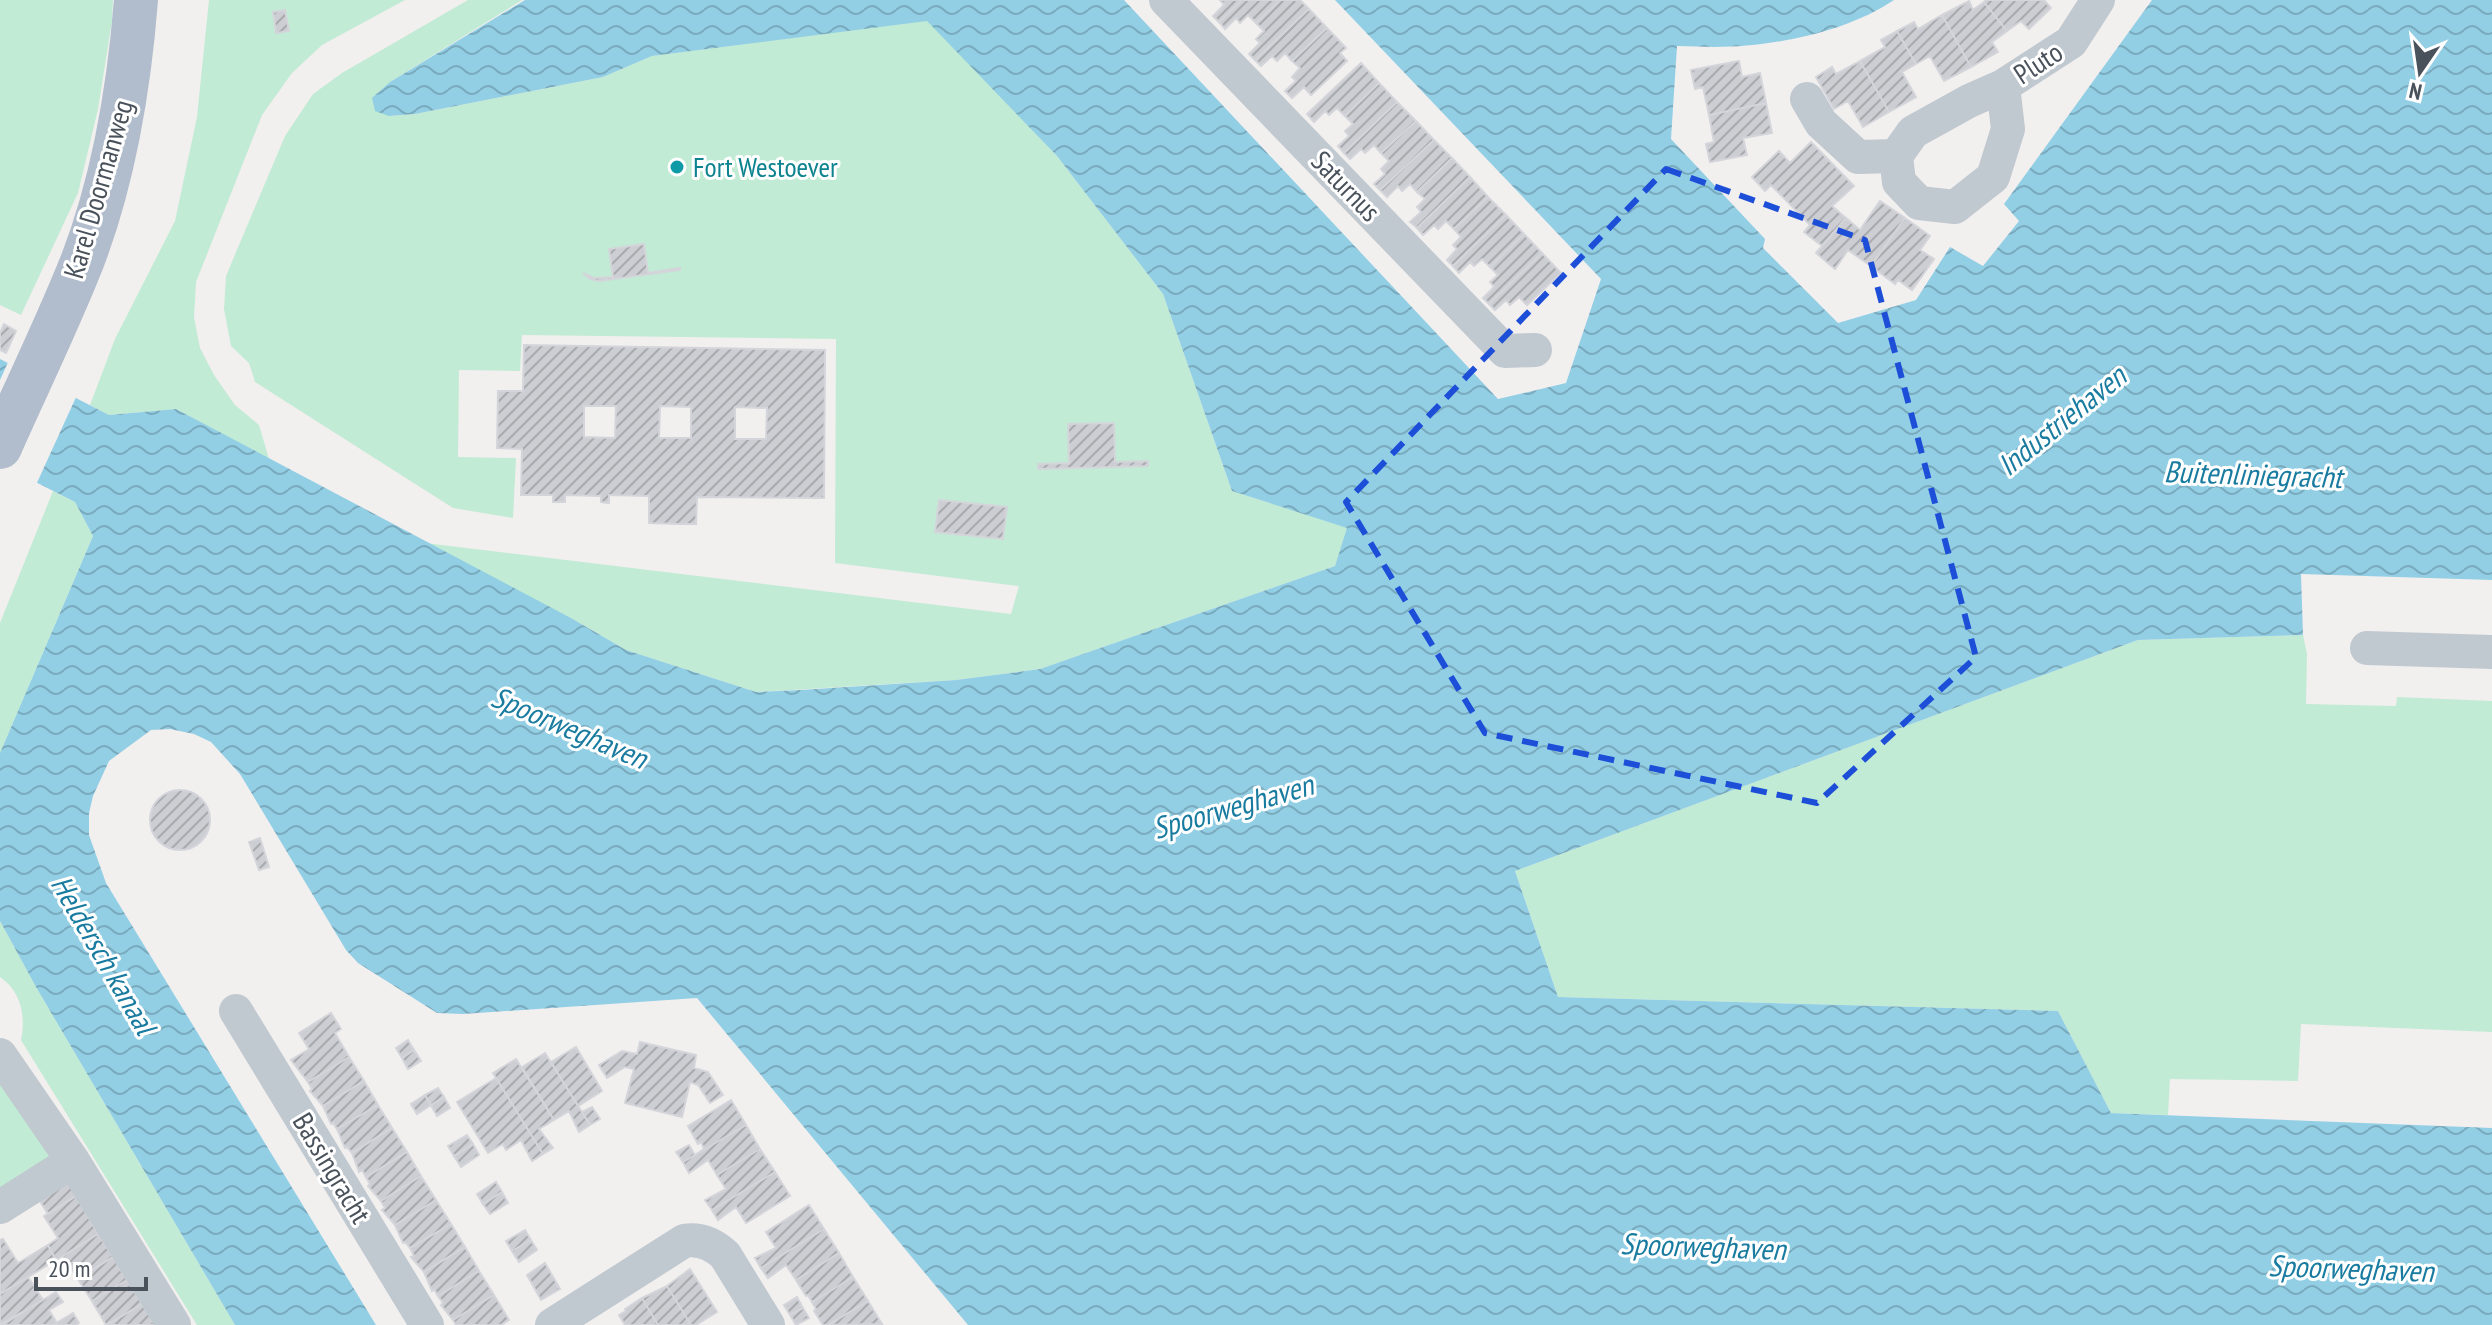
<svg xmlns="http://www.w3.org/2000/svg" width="2492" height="1325" font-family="'PT Sans Narrow',sans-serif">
<defs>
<pattern id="water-waves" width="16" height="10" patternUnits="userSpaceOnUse" patternTransform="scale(2)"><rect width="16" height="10" fill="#92cfe5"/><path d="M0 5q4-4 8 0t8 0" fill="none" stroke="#79aabd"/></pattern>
<pattern id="building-hatch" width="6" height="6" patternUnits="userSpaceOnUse" patternTransform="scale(2)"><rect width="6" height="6" fill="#ccced3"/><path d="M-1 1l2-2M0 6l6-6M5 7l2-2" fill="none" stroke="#a8aaae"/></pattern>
</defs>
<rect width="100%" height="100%" fill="#f2efef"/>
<path fill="#c1ebd4" d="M0,0H113L112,21L98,109L78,193L21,315L0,305Z
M209,0H405L322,45L292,73L262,115L196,282L194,317L200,348L214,375L235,405L259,425L269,459L176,409L109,415L90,405L115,339L175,221L197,117Z
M468,0H522L390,82L389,116L415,114L603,77L652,56L927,20L1057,156L1163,294L1232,491L1348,528L1335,566L1040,669L956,680L756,692L626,650L571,618L425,543L1011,614L1019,586L835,563L836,339L522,335L520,371L459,370L458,457L516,458L513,518L453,508L255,382L249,363L231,346L224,309L226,276L285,136L313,94L342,73Z
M53,491L75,502L93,536L0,753V623Z
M2303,635L2307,654L2306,704L2396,706L2397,697L2492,701V1032L2301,1024L2298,1081L2170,1079L2168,1115L2111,1113L2058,1011L1558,997L1515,871L2138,640Z
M0,921L36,987L235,1325H197L21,1040C26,1016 21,991 0,977Z
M0,1073L53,1160L0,1194Z"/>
<path fill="url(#water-waves)" d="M525,0H1124L1498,399L1566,383L1601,279L1335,0H1894C1847,32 1772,47 1715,47C1702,47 1690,46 1677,46L1671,139L1765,239L1763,248L1838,323L1916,300L1950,247L1983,266L2019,221L2004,204L2152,0H2492V580L2301,574L2303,635L2138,640L1515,871L1558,997L2058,1011L2111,1113L2492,1128V1325H968L697,998L463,1014L437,1013L358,963L346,950L240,774L211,742L194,734L170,729L151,730L109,761L93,796L89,813V835L106,883L376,1325H235L36,987L0,921V753L93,536L75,502L0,464V359L109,415L176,409L571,618L626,650L756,692L800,690L956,680L1040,669L1335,566L1347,528L1232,491L1163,294L1057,156L927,21L652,56L603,77L415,114L389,116L375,111L372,98L390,82Z"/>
<path fill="#f2efef" d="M9,360L77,395L36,485L0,469V380Z"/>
<path fill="url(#building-hatch)" stroke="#d4d5da" stroke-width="2" fill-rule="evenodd" d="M1242,0L1219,22L1213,16L1224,5L1220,0Z
M1242,0H1280L1256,23L1248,15L1240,23L1236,18L1225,29L1219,22Z
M1280,0H1300L1309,9L1255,60L1249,54L1260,43L1256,39L1264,31L1256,23Z
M1986,0H2044L2051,8L2029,29L2021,21L2007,31L1984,2Z
M1969,1L1973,10L1984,2L2007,31L1992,42L1998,52L1971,67L1942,15Z
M1309,9L1327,28L1292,61L1285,53L1277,61L1272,56L1261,66L1255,60Z
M285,10L289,31L276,33L273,12Z
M1942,15L1971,67L1944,81L1930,56L1916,64L1897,31L1914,22L1918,29Z
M1327,28L1346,48L1340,53L1347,61L1311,95L1304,87L1292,98L1285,91L1296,81L1292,77L1300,68L1292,61Z
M1897,31L1916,64L1902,72L1916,97L1889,112L1860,61L1885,47L1881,40Z
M1739,61L1742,77L1760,73L1766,103L1709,115L1703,87L1695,89L1691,70Z
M1860,61L1889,112L1863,127L1848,101L1834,109L1816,77L1832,67L1836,74Z
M1361,63L1379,83L1345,116L1337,108L1329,115L1325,111L1314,122L1307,114Z
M1379,83L1397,102L1344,153L1338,146L1349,136L1345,131L1353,124L1345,116Z
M1397,102L1416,121L1381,153L1374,145L1365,153L1361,149L1350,159L1344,153Z
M1766,103L1772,133L1743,138L1747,155L1710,162L1706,144L1714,142L1709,115Z
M1416,121L1434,140L1380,190L1374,184L1385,174L1381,169L1389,161L1381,153Z
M1434,140L1452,158L1417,192L1410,184L1402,191L1398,186L1387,197L1380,190Z
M1811,142L1854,186L1832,206L1846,218L1822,246L1804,232L1810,225L1771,185L1765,191L1752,177L1779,151L1790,163Z
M1452,158L1470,177L1417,228L1410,222L1421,212L1417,207L1425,199L1417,192Z
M1470,177L1488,197L1454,229L1446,221L1438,229L1434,225L1423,235L1417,228Z
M1488,197L1506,215L1453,266L1447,260L1457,249L1453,245L1461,237L1454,229Z
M1880,201L1905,218L1871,266L1848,250L1835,269L1816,253L1846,218L1860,230Z
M1506,215L1524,234L1490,267L1482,259L1474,266L1470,262L1459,273L1453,266Z
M1905,218L1930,236L1920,250L1934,259L1912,290L1898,280L1895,284L1871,266Z
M1524,234L1542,253L1489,304L1483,298L1494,287L1490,282L1498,275L1490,267Z
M644,244L648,273L680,268V270L599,281L590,279L583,273L594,278L613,277L609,249Z
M1542,253L1561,273L1527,305L1519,297L1510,305L1506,300L1495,310L1489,304Z
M4,324L16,331L6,353L0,350V333Z
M524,345L825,350L824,498L697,497L696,524H678L649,523V496L609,495V503L601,502V496L565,495V502H553V495H521L522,449L497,448L498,391H523ZM584,406H616L615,438L584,437ZM660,406L691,407V438H659ZM735,407L767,408L766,439H735Z
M1114,423L1115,462L1148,461V466L1038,469V464L1069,463L1068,424Z
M939,500L1007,507L1003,539L935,532Z
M150 820a30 30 0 1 1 60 0a30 30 0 1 1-60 0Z
M260,838L269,867L259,870L249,842Z
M331,1013L341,1029L335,1033L349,1057L308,1082L291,1060L309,1049L299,1033Z
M408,1040L414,1050L402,1058L396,1048Z
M640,1042L696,1055L694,1068L708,1072L723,1095L710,1103L698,1085L690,1082L682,1117L625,1103L634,1069L625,1067L607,1078L599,1065L622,1051L637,1054Z
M576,1047L602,1091L578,1106L551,1062Z
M414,1050L421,1061L408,1069L402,1058Z
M545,1053L590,1125L579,1132L569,1111L554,1120L522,1067Z
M349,1057L364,1081L323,1106L310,1091L312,1089L308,1082Z
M516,1059L554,1120L539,1129L553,1148L543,1154L493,1073Z
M496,1078L543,1154L532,1161L521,1140L506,1150L503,1144L488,1153L457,1102Z
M364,1081L378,1105L337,1129L333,1123L331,1124L323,1106Z
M438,1088L444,1097L431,1105L425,1095Z
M425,1095L431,1105L417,1114L411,1104Z
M444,1097L450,1108L437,1116L431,1105Z
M731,1100L746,1125L683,1162L676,1152L689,1145L695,1155L704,1149L701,1142L698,1144L688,1126Z
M378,1105L392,1128L352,1153L347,1147L345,1148L337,1129Z
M592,1107L600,1119L590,1125L582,1112Z
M746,1125L760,1149L717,1175L708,1160L689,1173L683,1162Z
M392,1128L407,1152L366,1177L362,1170L359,1172L352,1153Z
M467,1135L473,1144L454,1156L448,1146Z
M473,1144L479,1155L461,1167L454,1156Z
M760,1149L775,1172L712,1210L705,1200L726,1189L717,1175Z
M407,1152L421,1176L381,1201L368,1186L370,1184L366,1177Z
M775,1172L790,1196L746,1223L736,1207L718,1220L712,1210Z
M421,1176L436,1200L395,1225L382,1210L385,1208L381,1201Z
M65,1177L76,1196L48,1214L36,1195Z
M496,1182L502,1192L483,1204L477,1194Z
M502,1192L508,1203L490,1214L483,1204Z
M76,1196L98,1234L56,1260L48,1245L58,1238L44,1216Z
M436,1200L451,1224L410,1248L405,1242L403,1243L395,1225Z
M809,1205L824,1229L761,1268L755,1258L776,1248L766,1232Z
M451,1224L465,1247L424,1272L411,1257L414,1256L410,1248Z
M824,1229L839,1253L796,1280L786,1265L768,1278L761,1268Z
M525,1230L531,1240L512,1251L506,1241Z
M98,1234L113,1257L78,1279L63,1256Z
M3,1239L18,1263L48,1245L56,1260L0,1294V1240Z
M531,1240L537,1250L519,1262L512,1251Z
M465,1247L479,1271L438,1296L434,1289L432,1291L424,1272Z
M839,1253L853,1277L812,1302L808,1295L806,1296L796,1280Z
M113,1257L127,1280L92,1301L78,1279Z
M545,1263L560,1289L541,1300L527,1275Z
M690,1269L717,1312L696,1325H691L667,1286Z
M479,1271L494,1295L453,1320L441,1305L443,1303L438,1296Z
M28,1277L43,1300L0,1325V1294Z
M853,1277L868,1301L828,1325H823L814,1311L816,1309L812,1302Z
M127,1280L142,1304L106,1325L92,1301Z
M667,1286L691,1325H658L642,1298Z
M56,1292L63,1302L49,1310L57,1323L53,1325H2Z
M494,1295L509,1320L501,1325H456L453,1320Z
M797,1297L803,1308L790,1315L784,1305Z
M642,1298L658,1325H625L619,1315L626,1311L625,1309Z
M868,1301L882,1324L828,1325Z
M142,1304L155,1325H107Z
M803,1308L809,1318L796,1325L790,1315Z
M73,1313L79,1323L76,1325H53Z"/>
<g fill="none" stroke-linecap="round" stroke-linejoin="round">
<path stroke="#c1c9d0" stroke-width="34" d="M1166,0L1505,351L1535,350
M2003,86L2008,129L1993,177L1955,207L1919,203L1899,182L1896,156L1913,132L1969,101L2003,86L2071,42L2098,0
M1807,99L1821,123L1858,157L1896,156
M2367,648L2492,652
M236,1011L427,1325
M0,1055L73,1161L174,1325
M0,1207L73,1161
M552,1325L684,1241C700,1238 713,1244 725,1255L768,1325"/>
<path stroke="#b1bdcc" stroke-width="44" d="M0,447C27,386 57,325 82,262C114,179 129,89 136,0"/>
</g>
<path fill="none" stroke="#1d4ed8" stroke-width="6" stroke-dasharray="16 10" stroke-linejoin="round" d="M1666,169L1865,240L1976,657L1817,803L1485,733L1346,502Z"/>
<circle fill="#0f9aa8" stroke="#fff" stroke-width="3" cx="677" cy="167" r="8"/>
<g text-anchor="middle" stroke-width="6" stroke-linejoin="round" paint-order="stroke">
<g font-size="28" fill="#49515b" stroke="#fff">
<text transform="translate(2038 63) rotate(-33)" y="10">Pluto</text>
<text transform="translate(1346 186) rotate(46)" y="10">Saturnus</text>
<text transform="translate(98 189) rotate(-74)" y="10">Karel Doormanweg</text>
<text transform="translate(332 1168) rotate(59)" y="10">Bassingracht</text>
</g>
<g font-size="28" fill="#0d838f" stroke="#fff" text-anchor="start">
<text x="693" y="177">Fort Westoever</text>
</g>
<g font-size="30" font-style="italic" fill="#187b9f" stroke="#fff">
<text transform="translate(2062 421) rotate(-39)" y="10">Industriehaven</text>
<text transform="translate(2253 475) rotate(2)" y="10">Buitenliniegracht</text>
<text transform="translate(569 728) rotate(23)" y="10">Spoorweghaven</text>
<text transform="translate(1233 807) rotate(-16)" y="10">Spoorweghaven</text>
<text transform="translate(103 955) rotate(60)" y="10">Heldersch kanaal</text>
<text transform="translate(1703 1247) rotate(2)" y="10">Spoorweghaven</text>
<text transform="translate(2351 1269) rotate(2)" y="10">Spoorweghaven</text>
</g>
</g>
<g transform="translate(2420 72) rotate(193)" stroke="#ffffff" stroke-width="6" paint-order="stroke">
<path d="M0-6L14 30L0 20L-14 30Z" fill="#49515b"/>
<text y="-12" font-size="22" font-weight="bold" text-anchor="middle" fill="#49515b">N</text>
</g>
<path d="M36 1277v12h110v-12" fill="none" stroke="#49515b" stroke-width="4"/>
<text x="48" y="1277" font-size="24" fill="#49515b" stroke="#ffffff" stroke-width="6" paint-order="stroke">20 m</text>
</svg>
